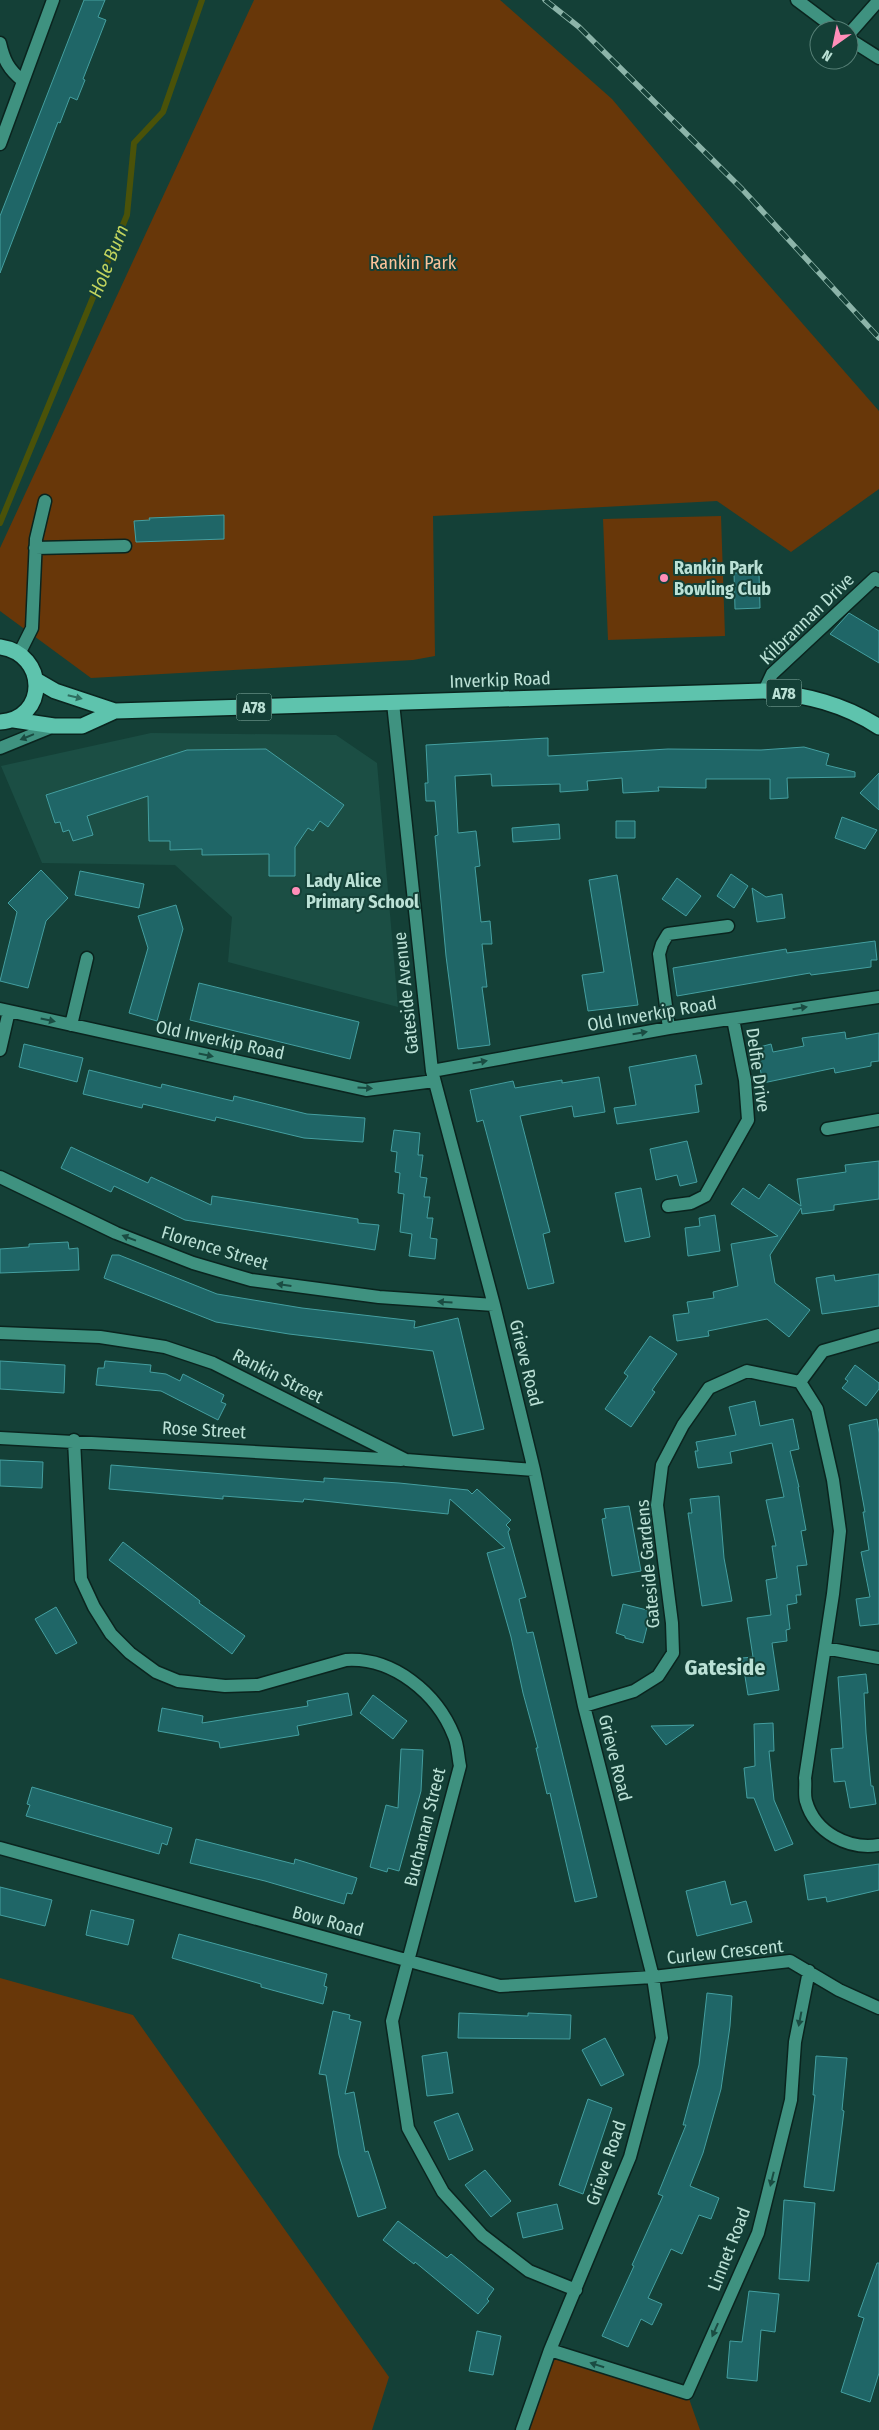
<svg xmlns="http://www.w3.org/2000/svg" width="879" height="2430" font-family="'Fira Sans Condensed',sans-serif">
<rect width="100%" height="100%" fill="#144037"/>
<path fill="#1b4e44" d="M151,733L336,735L377,763L398,1007L228,962L232,917L175,865L42,863L1,766Z"/>
<path fill="#683709" d="M254,0H500L612,99L747,260L879,411V489L791,552L717,501L433,516L435,656L413,660L91,678L0,611V548Z
M721,516L725,636L608,640L603,519Z
M0,1978L133,2015L389,2377L372,2430H0Z
M550,2350L687,2393L700,2430H520Z"/>
<g fill="none" stroke-linecap="round" stroke-linejoin="round">
<path stroke="#4a5209" stroke-width="6" d="M0,523L127,215L134,143L163,112L202,0"/>
</g>
<path fill="#1f6667" stroke="#449fa0" d="M84,0H105L98,17L106,20L83,79L85,80L77,100L70,97L60,123L58,122L0,273V216Z
M224,515V539L136,542L134,521L150,520L149,518Z
M734,573H759L760,608L735,609Z
M849,613L879,631V663L830,634Z
M548,738V756L668,749L761,750L804,747L829,754L826,765L855,772V777L787,778L788,798L770,799V779H706V788L658,787L659,791L623,793L622,778L587,781L588,790L560,792V784L492,786L491,774L455,776L458,833L476,831L480,866L475,867L481,922L490,921L492,944H482L487,987H482L490,1045L458,1049L446,956L435,836L438,835L435,801H426L425,783H428L426,745Z
M266,749L344,805L328,827L320,821L313,831L308,828L295,847V876H269V854L202,855V849L170,850V841H149L148,796L87,816L93,835L73,841L69,830L63,832L60,822L55,823L46,795L187,750Z
M879,773V810L860,793Z
M842,817L877,830L865,849L835,838Z
M616,821H635V838H616Z
M559,824L560,839L513,842L512,828Z
M41,870L68,898L46,921L28,988L0,981L17,912L8,903Z
M80,871L144,884L139,908L75,895Z
M731,874L748,886L734,908L717,896Z
M617,875L638,1005L588,1011L582,975L604,972L589,880Z
M677,878L701,896L686,916L662,899Z
M752,888L766,897L782,894L785,918L757,922Z
M176,905L183,929L157,1021L129,1013L148,948L138,916Z
M875,941L877,960H871V967L811,975L810,973L677,996L673,968L786,949L787,953Z
M199,983L359,1022L350,1059L190,1020Z
M845,1032L846,1039L879,1033V1061L871,1062V1066L835,1073L834,1068L763,1083L756,1048L771,1044L773,1052L804,1046L802,1038Z
M24,1044L83,1058L77,1082L19,1067Z
M696,1055L702,1084L695,1085L699,1112L617,1124L614,1108L636,1105L629,1067Z
M89,1070L161,1088L162,1084L233,1101L234,1096L307,1114L365,1118L363,1142L304,1138L216,1117L215,1121L143,1104L142,1108L83,1094Z
M599,1077L605,1112L574,1117L572,1106L520,1116L550,1232L543,1234L554,1283L528,1289L483,1120L477,1122L470,1090L513,1081L515,1088L562,1080V1083Z
M394,1130L420,1133L418,1155H423L420,1177L427,1178L424,1197H430L427,1218H433L430,1238L437,1239L435,1259L409,1256L412,1234L400,1232L404,1194L398,1193L400,1173L395,1172L397,1152L391,1151Z
M687,1141L697,1182L680,1186L677,1175L656,1180L650,1149Z
M71,1147L148,1183L151,1177L211,1205L212,1196L358,1219V1223L379,1225L375,1250L185,1220L114,1186L111,1192L61,1168Z
M879,1161V1199L834,1205V1210L802,1214L801,1208L770,1255L775,1283L810,1310L789,1337L767,1319L708,1331L709,1336L677,1341L673,1315L689,1313L687,1302L714,1298L713,1292L738,1286L731,1244L778,1236L731,1204L743,1188L759,1199L769,1184L801,1206L797,1179L846,1172L845,1165Z
M641,1188L650,1237L625,1242L615,1193Z
M715,1215L720,1251L688,1256L685,1228L700,1226L699,1218Z
M68,1242L69,1249L78,1248L79,1270L0,1273V1249L29,1247V1244Z
M112,1255H119L217,1294L302,1308L415,1321L414,1328L458,1318L484,1429L453,1436L433,1351L289,1334L216,1322L104,1278Z
M879,1274V1306L822,1314L816,1278L834,1275L835,1281Z
M650,1336L677,1354L652,1390L655,1392L631,1427L605,1409L628,1376L624,1373Z
M0,1361L65,1365L64,1393L0,1389Z
M105,1361L151,1365L150,1372L166,1374L180,1381L183,1374L224,1395L221,1402L226,1404L218,1420L161,1391L96,1385L98,1368H104Z
M855,1365L879,1383V1389L866,1406L842,1388L848,1381L845,1379Z
M755,1401L760,1426L793,1419L799,1449L790,1451L799,1487H798L806,1530L801,1531L807,1565L797,1566L801,1595H796L797,1603L787,1605L790,1629L786,1630L787,1641L772,1643L779,1690L748,1695L742,1658L753,1657L747,1618L771,1615L766,1580L777,1578L772,1546H776L766,1500L784,1497L772,1443L730,1452L732,1463L698,1468L695,1451H698L696,1442L736,1435L729,1407Z
M877,1419L879,1433V1624L860,1626L856,1599L870,1597L861,1552L869,1550L863,1512H865L849,1425Z
M0,1460L43,1462L42,1488L0,1486Z
M111,1465L324,1482V1478L399,1483L468,1490L472,1494L477,1489L511,1520L506,1525L510,1529L508,1532L526,1597L519,1599L527,1633L533,1632L597,1897L575,1902L550,1793L547,1794L536,1748H538L523,1693L511,1637L487,1553L505,1548L450,1499L448,1514L304,1499L303,1502L223,1496V1499L109,1489Z
M719,1496L724,1558L732,1601L702,1606L688,1513H692L690,1499Z
M629,1506L641,1571L612,1576L602,1519L606,1518L604,1509Z
M123,1542L200,1601L199,1603L245,1636L232,1654L109,1560Z
M623,1604L651,1611L643,1643L625,1638V1636L616,1633Z
M56,1607L77,1643L56,1654L35,1619Z
M866,1674L868,1693H864L866,1733L871,1786H873L876,1804L850,1808L845,1781L834,1782L831,1749L843,1748L838,1677Z
M348,1693L352,1715L297,1726L299,1735L220,1748L219,1742L158,1731L162,1708L203,1716L202,1723L308,1706L307,1701Z
M373,1695L407,1721L393,1739L360,1713Z
M773,1723L774,1751H769L774,1800L793,1844L775,1851L754,1798H747L744,1768L755,1766L754,1724Z
M694,1725L666,1745L651,1726Z
M401,1749L423,1750L421,1791L399,1871L388,1868L387,1872L370,1867L386,1805L398,1808Z
M32,1787L172,1828L167,1845L162,1843L159,1854L26,1816L30,1805L27,1804Z
M196,1839L294,1864L295,1859L357,1878L352,1894L347,1893L344,1904L265,1881L190,1863Z
M879,1864V1890L827,1902L826,1897L808,1900L804,1875Z
M725,1881L731,1905L746,1901L752,1922L697,1936L686,1891Z
M0,1887L52,1900L45,1926L0,1915Z
M91,1910L134,1920L128,1945L86,1935Z
M179,1934L327,1974L324,1986L327,1987L323,2004L261,1987V1984L172,1958Z
M707,1993L732,1996L730,2026L721,2089L703,2153L690,2186L719,2198L711,2219L699,2215L682,2254L671,2249L648,2298L662,2304L652,2325L641,2319L628,2347L602,2336L634,2266L632,2265L663,2196L658,2194L686,2125H683L699,2065Z
M333,2011L350,2015L349,2019L361,2022L345,2094L354,2092L365,2152L368,2151L386,2208L358,2217L339,2155L326,2075L319,2074Z
M459,2013L528,2016V2013L571,2015L570,2039L458,2038Z
M605,2038L624,2075L601,2086L582,2050Z
M447,2052L453,2093L427,2096L422,2056Z
M816,2056L847,2058L842,2110L844,2111L834,2191L804,2187L815,2095H813Z
M588,2099L612,2108L583,2194L559,2185Z
M458,2113L473,2150L449,2160L434,2122Z
M485,2170L511,2201L491,2217L465,2185Z
M784,2200L815,2203L809,2281L779,2279Z
M557,2204L563,2229L523,2238L517,2213Z
M398,2221L447,2258L451,2254L494,2289L487,2299L489,2301L478,2314L415,2262L414,2264L383,2240Z
M877,2263H879V2373L870,2402L841,2392L864,2318L858,2316Z
M749,2291L779,2294L775,2332L761,2330L757,2381L727,2378L730,2341L742,2342Z
M477,2331L501,2336L493,2375L469,2371Z"/>
<g fill="none" stroke-linecap="round" stroke-linejoin="round">
<g stroke="#0a241e" stroke-width="15">
<path id="minor" d="M797,0L837,30
M849,34L879,0
M849,39L879,58
M0,43C4,60 8,69 23,81
M0,144L53,0
M35,548L125,546
M19,654L32,628L36,539L45,501
M764,691L772,674L875,578L879,581
M393,703L432,1071L494,1305L534,1470L584,1706L653,1977L662,2038L630,2157L550,2350L522,2430
M0,748L54,726
M0,1009L366,1090L434,1081
M71,1025L87,958
M669,1028L659,954L662,944L668,934L728,926
M0,1050L9,1011
M432,1071L669,1028L879,997
M827,1129L879,1120
M0,1177L116,1233L193,1263L251,1280L379,1297L494,1305
M668,1206L691,1203L705,1196L748,1120L745,1080L733,1019
M0,1333L100,1337L165,1347L213,1363L406,1460L534,1470
M800,1382L823,1351L879,1335
M0,1438L401,1460
M74,1440L81,1579L94,1607L111,1634L130,1653L156,1672L178,1681L225,1686L258,1685L346,1660C393,1657 437,1693 454,1736C458,1745 458,1757 460,1766L392,2021L408,2128L443,2192L482,2235L529,2271L576,2290
M825,1648L879,1658
M584,1706L634,1691L658,1676L673,1653L672,1623L657,1505L662,1465L683,1425L709,1388L747,1371L800,1382L817,1409L833,1480L840,1531L833,1594L805,1778C806,1785 804,1795 806,1801C815,1833 849,1850 879,1845
M0,1848L500,1986L653,1977L790,1961L839,1990L879,2008
M550,2350L687,2393L758,2233L791,2100L795,2042L809,1971"/>
</g>
<g stroke="#0a241e" stroke-width="18">
<path id="highway" d="M0,647C48,654 48,719 0,722
M36,680L55,691L115,711
M14,720L54,726H82L115,711L764,691C806,695 844,704 879,727"/>
</g>
<use href="#minor" stroke="#3f9280" stroke-width="12"/>
<use href="#highway" stroke="#5ec3ad" stroke-width="15"/>
<g stroke="#8cb4a9" stroke-width="5.5">
<path id="rail" d="M545,0L579,27L742,189L879,338"/>
</g>
<use href="#rail" stroke="#144037" stroke-width="4" stroke-dasharray="11" stroke-linecap="butt"/>
</g>
<defs><path id="oneway-solid" d="M-6-.8H1V-3.2L6.5 0L1 3.2V.8H-6Z" transform="scale(1.25)"/></defs>
<use fill="#2e6e60" href="#oneway-solid" transform="translate(75 697) rotate(14)"/>
<g fill="#1a4c42">
<use href="#oneway-solid" transform="translate(27 737) rotate(158)"/>
<use href="#oneway-solid" transform="translate(800 1008) rotate(-9)"/>
<use href="#oneway-solid" transform="translate(48 1020) rotate(12)"/>
<use href="#oneway-solid" transform="translate(640 1033) rotate(-10)"/>
<use href="#oneway-solid" transform="translate(206 1055) rotate(12)"/>
<use href="#oneway-solid" transform="translate(480 1062) rotate(-10)"/>
<use href="#oneway-solid" transform="translate(365 1088) rotate(4)"/>
<use href="#oneway-solid" transform="translate(129 1238) rotate(-159)"/>
<use href="#oneway-solid" transform="translate(284 1285) rotate(-172)"/>
<use href="#oneway-solid" transform="translate(445 1302) rotate(-176)"/>
<use href="#oneway-solid" transform="translate(800 2019) rotate(101)"/>
<use href="#oneway-solid" transform="translate(772 2179) rotate(104)"/>
<use href="#oneway-solid" transform="translate(715 2330) rotate(114)"/>
<use href="#oneway-solid" transform="translate(597 2365) rotate(-162)"/>
</g>
<g fill="#ff8eb9" stroke="#144037" stroke-width="2">
<circle cx="664" cy="578" r="5"/>
<circle cx="296" cy="891" r="5"/>
</g>
<g text-anchor="middle" stroke-width="4" stroke-linejoin="round" paint-order="stroke">
<g fill="#144037" stroke="#89b1a6" stroke-width="1">
<rect x="766.5" y="679.5" width="35" height="27" rx="4"/>
<rect x="236.5" y="693.5" width="35" height="27" rx="4"/>
</g>
<g font-size="16" font-weight="bold" fill="#bbe1d6">
<text x="784" y="699">A78</text>
<text x="254" y="713">A78</text>
</g>
<g font-size="18" fill="#fcc299" stroke="#144037">
<text x="413" y="269">Rankin Park</text>
</g>
<g font-size="18" font-weight="bold" fill="#bbe1d6" stroke="#144037" text-anchor="start">
<text x="674" y="574">Rankin Park<tspan x="674" dy="21">Bowling Club</tspan></text>
<text x="306" y="887">Lady Alice<tspan x="306" dy="21">Primary School</tspan></text>
</g>
<g font-size="18" fill="#bbe1d6" stroke="#144037">
<text transform="translate(807 619) rotate(-44)" y="6">Kilbrannan Drive</text>
<text transform="translate(500 680) rotate(-2)" y="6">Inverkip Road</text>
<text transform="translate(406 993) rotate(-96)" y="6">Gateside Avenue</text>
<text transform="translate(652 1014) rotate(-10)" y="6">Old Inverkip Road</text>
<text transform="translate(220 1040) rotate(12)" y="6">Old Inverkip Road</text>
<text transform="translate(758 1070) rotate(82)" y="6">Delfie Drive</text>
<text transform="translate(215 1248) rotate(17)" y="6">Florence Street</text>
<text transform="translate(526 1363) rotate(76)" y="6">Grieve Road</text>
<text transform="translate(278 1376) rotate(27)" y="6">Rankin Street</text>
<text transform="translate(204 1430) rotate(3)" y="6">Rose Street</text>
<text transform="translate(648 1564) rotate(-95)" y="6">Gateside Gardens</text>
<text transform="translate(615 1758) rotate(76)" y="6">Grieve Road</text>
<text transform="translate(425 1827) rotate(-76)" y="6">Buchanan Street</text>
<text transform="translate(328 1921) rotate(15)" y="6">Bow Road</text>
<text transform="translate(725 1952) rotate(-6)" y="6">Curlew Crescent</text>
<text transform="translate(606 2163) rotate(-71)" y="6">Grieve Road</text>
<text transform="translate(729 2249) rotate(-69)" y="6">Linnet Road</text>
</g>
<g font-size="19" font-style="italic" fill="#c2d45e" stroke="#144037">
<text transform="translate(108 261) rotate(-68)" y="7">Hole Burn</text>
</g>
<g font-size="22" font-weight="bold" fill="#bbe1d6" stroke="#144037">
<text x="725" y="1675">Gateside</text>
</g>
</g>
<g transform="translate(834 45) rotate(213)"><circle r="24" fill="#144037" stroke="#578077"/>
<path d="M0-4L9 19L0 12L-9 19Z" fill="#ff8eb9"/>
<text y="-8" font-size="14" font-weight="bold" text-anchor="middle" fill="#bbe1d6">N</text>
</g>
</svg>
